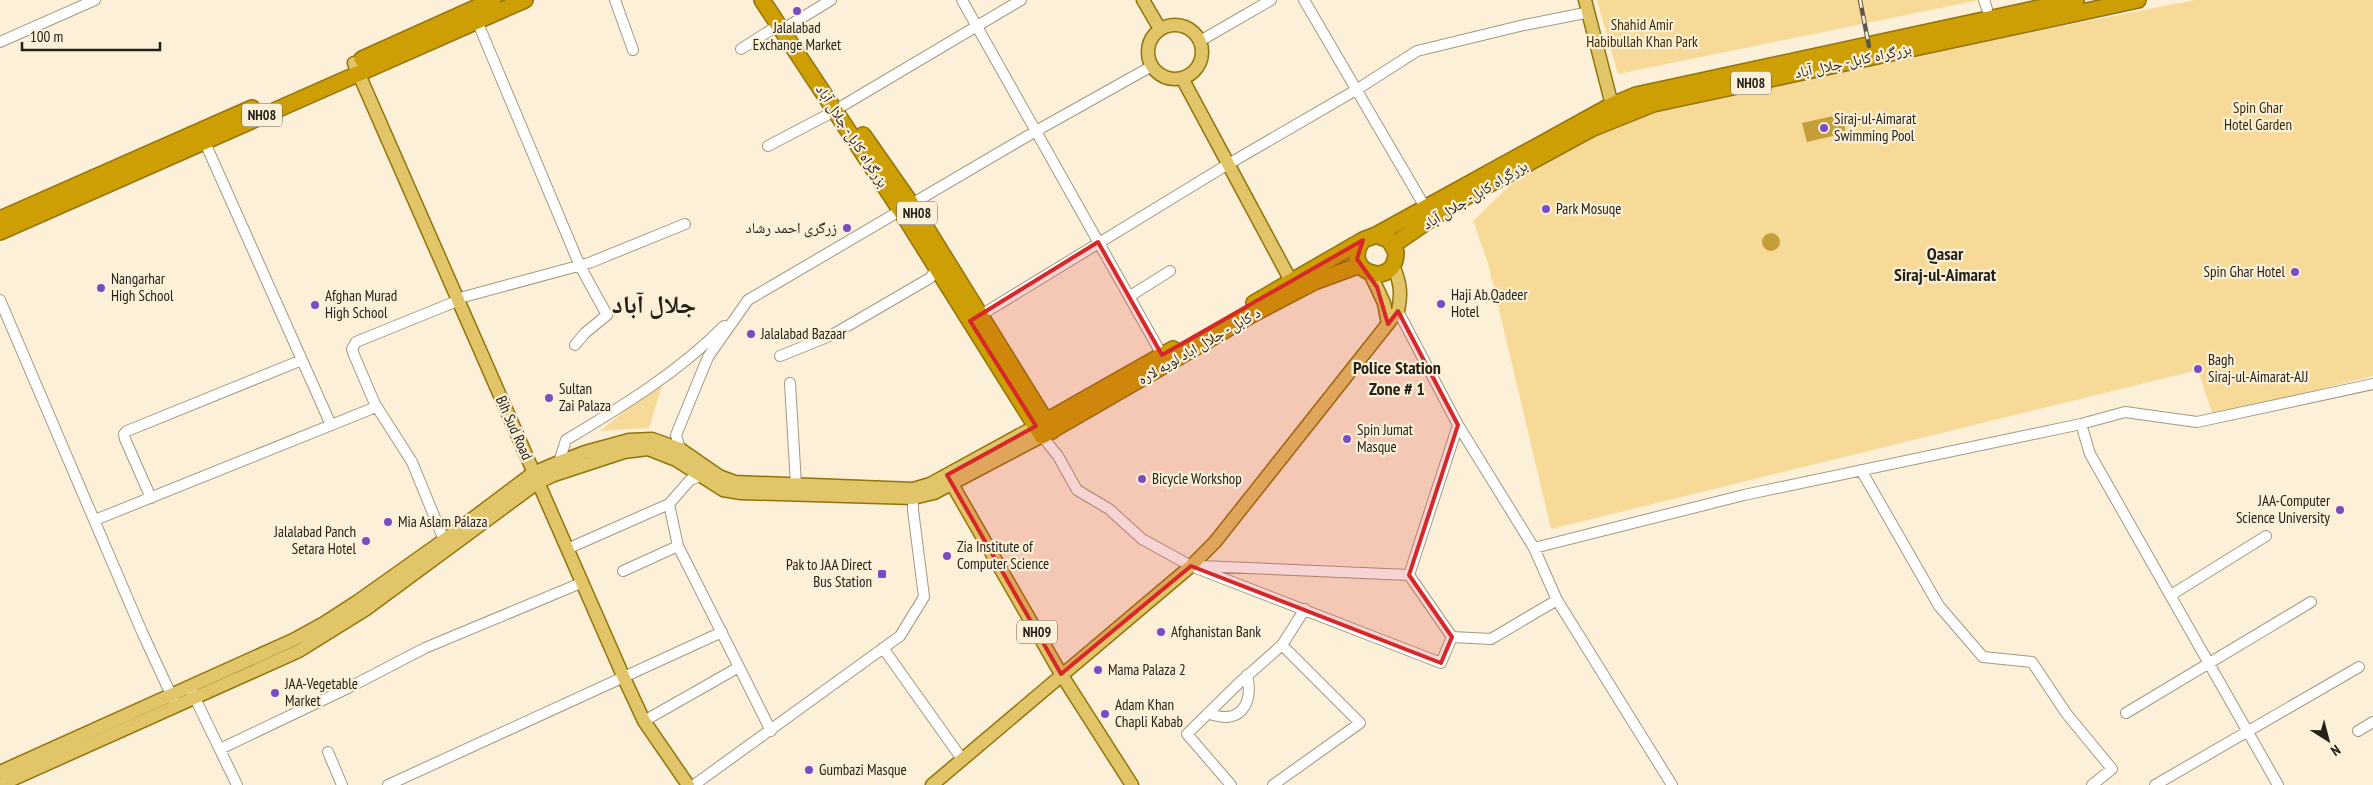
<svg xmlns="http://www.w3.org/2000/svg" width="2373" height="785" font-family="'PT Sans Narrow','Noto Naskh Arabic',sans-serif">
<rect width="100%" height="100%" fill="#fcf0d8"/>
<path fill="#f7da98" d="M1597,0H1979L1618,74Z
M2195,0H2373V376L2213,416L2198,370L1551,529L1488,263L1473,221L1529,167L1581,139L1662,107L1787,80Z
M664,379L649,428L600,431Z"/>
<path fill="#c69e39" d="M1842,114L1846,133L1807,142L1802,123Z
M1762 242a9 9 0 1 1 18 0a9 9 0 1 1-18 0Z"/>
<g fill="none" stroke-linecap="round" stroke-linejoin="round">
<g stroke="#a39982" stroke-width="12">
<path id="minor" d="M615,0L633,50
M962,0L1162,355
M1304,0L1425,207
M1984,0L1987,9
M477,21L580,266L607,315L585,333L575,345
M780,31L831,0
M1200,41L1271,0
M0,42L95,0
M741,49L777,26
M202,136L331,425
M768,146L827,115L1021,0
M1130,296L1170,271
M0,300L142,632L174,701
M1398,311L1458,425L1534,548L1744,495L2081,424L2125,412L2197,422L2373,384
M976,318L1225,166L1356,90L1417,51L1524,25L1585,13L1587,11
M780,356L832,335L930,278L937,268
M790,383L796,485
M2081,424L2090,454L2278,785
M1042,436L1058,456L1077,490L1109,509L1142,539L1191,566L1441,663L1452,637L1491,639L1557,600L1534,548
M678,455L680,449L676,435L708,357L748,300L1036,131L1152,66
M559,462L566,440C621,407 679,372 724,326
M1861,470L1939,606L1983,657L2032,662L2066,713L2112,769L2092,785
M151,498L125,439L124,434L127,431L302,360
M95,520L376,407L375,404
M444,540L412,462L375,404L354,355L352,349L356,342L457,301L456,299L589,263L685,224
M567,549L669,504
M1200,566L1409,575
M623,571L678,546
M2171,595L2266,536
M1557,600L1672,785
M1452,637L1409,575L1458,425
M883,648L962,759
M739,667L771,731
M192,692L237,785
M1208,713C1239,726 1254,705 1247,675
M2126,713L2311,602
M644,721L739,667L678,546L669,504L690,480L700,476
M2358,731L2373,722
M220,749L348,688L425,648L581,583
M328,752L342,785
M388,785L722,632
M694,785L900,636L924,597L913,510V491
M1231,785L1187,734L1239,683L1282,645L1305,609
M1273,785L1360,723L1282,645
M2155,785L2359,667"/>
</g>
<g stroke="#93730b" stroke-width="15">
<path id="major" d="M1143,0L1160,29
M1585,0L1612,105
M1148 52a27 27 0 1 1 54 0a27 27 0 1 1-54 0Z
M354,63L624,678L644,721L688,785
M1182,78L1291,281
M1370,273L1384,303L1388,324
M948,477L1061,674L1132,785
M0,772L293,640L324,623L358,601L444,540L533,473L559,462L585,452L629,440L652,439L680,449L719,476L735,482L913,489L930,484L1036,426
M0,785L299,651L365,610L537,483L554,475L624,452L648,449L676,460L723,490L741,493L913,498L934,493L1042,436
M932,785L1191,566L1215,542L1398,311C1402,293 1400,282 1393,265"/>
</g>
<g stroke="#93730b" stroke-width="18">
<path id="highway" d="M762,0L901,211L1042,436L1253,314L1314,282L1360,265
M362,59L493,0
M863,135L912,205L1052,431
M0,219L252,108
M0,232L525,0
M1376,235L1389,240L1396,252C1396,291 1339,272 1363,240L1376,235L1612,105L1636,95L2076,0
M1393,245L1453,204L1591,129L1653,104L2138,0
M1254,303L1363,240
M1039,425L1173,349"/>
</g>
<use href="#minor" stroke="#fff" stroke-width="10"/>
<use href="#major" stroke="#e2c568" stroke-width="12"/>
<use href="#highway" stroke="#ce9f04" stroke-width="15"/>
<g stroke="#5e584b" stroke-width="4.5">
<path id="rail" d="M1860,0L1869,46"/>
</g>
<use href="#rail" stroke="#fcf0d8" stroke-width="2.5" stroke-dasharray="8" stroke-linecap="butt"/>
</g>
<path fill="#d62828" fill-opacity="0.2" stroke="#d62828" stroke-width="4" stroke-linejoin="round" d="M1363,240L1357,259L1377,287L1388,324L1398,311L1458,425L1409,575L1452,637L1441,663L1191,566L1061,674L947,475L1036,426L970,321L1098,242L1162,355Z"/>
<g fill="#784cc4" stroke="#fcf0d8" stroke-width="2">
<circle cx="797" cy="11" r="5"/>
<circle cx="1824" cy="128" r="5"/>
<circle cx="1546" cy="209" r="5"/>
<circle cx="847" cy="228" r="5"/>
<circle cx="2295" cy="272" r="5"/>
<circle cx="101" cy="288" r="5"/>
<circle cx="1441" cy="304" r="5"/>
<circle cx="315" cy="305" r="5"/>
<circle cx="751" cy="334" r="5"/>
<circle cx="2198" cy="369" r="5"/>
<circle cx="549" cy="398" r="5"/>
<circle cx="1347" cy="439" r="5"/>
<circle cx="1142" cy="479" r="5"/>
<circle cx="2340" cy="510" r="5"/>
<circle cx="388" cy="522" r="5"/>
<circle cx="366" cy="541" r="5"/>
<circle cx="947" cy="556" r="5"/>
<rect x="877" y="569" width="10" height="10" rx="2.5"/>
<circle cx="1161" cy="632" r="5"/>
<circle cx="1098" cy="670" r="5"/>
<circle cx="275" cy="693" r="5"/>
<circle cx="1105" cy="714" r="5"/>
<circle cx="809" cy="770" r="5"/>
</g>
<g text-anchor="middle" stroke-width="4.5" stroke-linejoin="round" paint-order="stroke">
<g fill="#fcf0d8" stroke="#665f52" stroke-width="1">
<rect x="1731" y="71.5" width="40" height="23" rx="4"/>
<rect x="242" y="103.5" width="40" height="23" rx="4"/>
<rect x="897" y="201.5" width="40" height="23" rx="4"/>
<rect x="1017" y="620.5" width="40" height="23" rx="4"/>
</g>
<g font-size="14" font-weight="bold" fill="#252118">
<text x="1751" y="88">NH08</text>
<text x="262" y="120">NH08</text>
<text x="917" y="218">NH08</text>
<text x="1037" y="637">NH09</text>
</g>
<g font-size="15" fill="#3a2a00" stroke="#fcf0d8">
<text x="1642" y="30">Shahid Amir<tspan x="1642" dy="17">Habibullah Khan Park</tspan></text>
<text x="2258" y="113">Spin Ghar<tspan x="2258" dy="17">Hotel Garden</tspan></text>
</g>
<g font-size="15" fill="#252118" stroke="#fcf0d8" text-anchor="start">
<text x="797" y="33" text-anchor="middle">Jalalabad<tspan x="797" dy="17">Exchange Market</tspan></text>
<text x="1834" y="124">Siraj-ul-Aimarat<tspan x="1834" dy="17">Swimming Pool</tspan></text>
<text x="1556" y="214">Park Mosuqe</text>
<text x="837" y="233" text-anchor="end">زرگری احمد رشاد</text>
<text x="2285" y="277" text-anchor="end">Spin Ghar Hotel</text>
<text x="111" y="284">Nangarhar<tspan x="111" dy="17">High School</tspan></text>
<text x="1451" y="300">Haji Ab.Qadeer<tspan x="1451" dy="17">Hotel</tspan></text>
<text x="325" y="301">Afghan Murad<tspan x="325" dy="17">High School</tspan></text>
<text x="761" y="339">Jalalabad Bazaar</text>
<text x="2208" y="365">Bagh<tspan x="2208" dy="17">Siraj-ul-Aimarat-AJJ</tspan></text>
<text x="559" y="394">Sultan<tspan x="559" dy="17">Zai Palaza</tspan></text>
<text x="1357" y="435">Spin Jumat<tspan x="1357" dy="17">Masque</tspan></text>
<text x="1152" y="484">Bicycle Workshop</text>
<text x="2330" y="506" text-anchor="end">JAA-Computer<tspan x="2330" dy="17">Science University</tspan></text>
<text x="398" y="527">Mia Aslam Palaza</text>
<text x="356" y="537" text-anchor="end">Jalalabad Panch<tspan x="356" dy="17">Setara Hotel</tspan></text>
<text x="957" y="552">Zia Institute of<tspan x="957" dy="17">Computer Science</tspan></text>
<text x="872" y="570" text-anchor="end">Pak to JAA Direct<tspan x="872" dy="17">Bus Station</tspan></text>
<text x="1171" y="637">Afghanistan Bank</text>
<text x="1108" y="675">Mama Palaza 2</text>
<text x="285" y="689">JAA-Vegetable<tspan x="285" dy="17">Market</tspan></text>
<text x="1115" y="710">Adam Khan<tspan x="1115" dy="17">Chapli Kabab</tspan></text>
<text x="819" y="775">Gumbazi Masque</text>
</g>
<g font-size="15" fill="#252118" stroke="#fcf0d8">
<text transform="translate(1853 61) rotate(-12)" y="5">بزرگراه کابل- جلال آباد</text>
<text transform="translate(852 136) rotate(57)" y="5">بزرگراه کابل- جلال آباد</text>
<text transform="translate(1475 195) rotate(-31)" y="5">بزرگراه کابل- جلال آباد</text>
<text transform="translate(1199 346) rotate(-30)" y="5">د کابل - جلال اباد لویه لاره</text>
<text transform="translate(514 428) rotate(66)" y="5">Bih Sud Road</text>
</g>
<g font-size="18" font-weight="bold" fill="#252118" stroke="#fcf0d8">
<text x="1945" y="260">Qasar<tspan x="1945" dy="21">Siraj-ul-Aimarat</tspan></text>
<text x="1397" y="374">Police Station<tspan x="1397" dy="21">Zone # 1</tspan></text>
</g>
<g font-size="25" font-weight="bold" fill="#252118" stroke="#fcf0d8">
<text x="654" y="313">جلال آباد</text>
</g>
</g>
<g transform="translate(2328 740) rotate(144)" stroke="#fcf0d8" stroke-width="4" paint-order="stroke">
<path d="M0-4L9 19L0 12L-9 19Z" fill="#252118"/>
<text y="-8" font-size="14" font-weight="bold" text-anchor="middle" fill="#252118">N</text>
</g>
<path d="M22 42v8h138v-8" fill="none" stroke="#252118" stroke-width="2.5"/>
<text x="30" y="42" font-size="15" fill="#252118" stroke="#fcf0d8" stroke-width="4" paint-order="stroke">100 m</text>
</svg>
